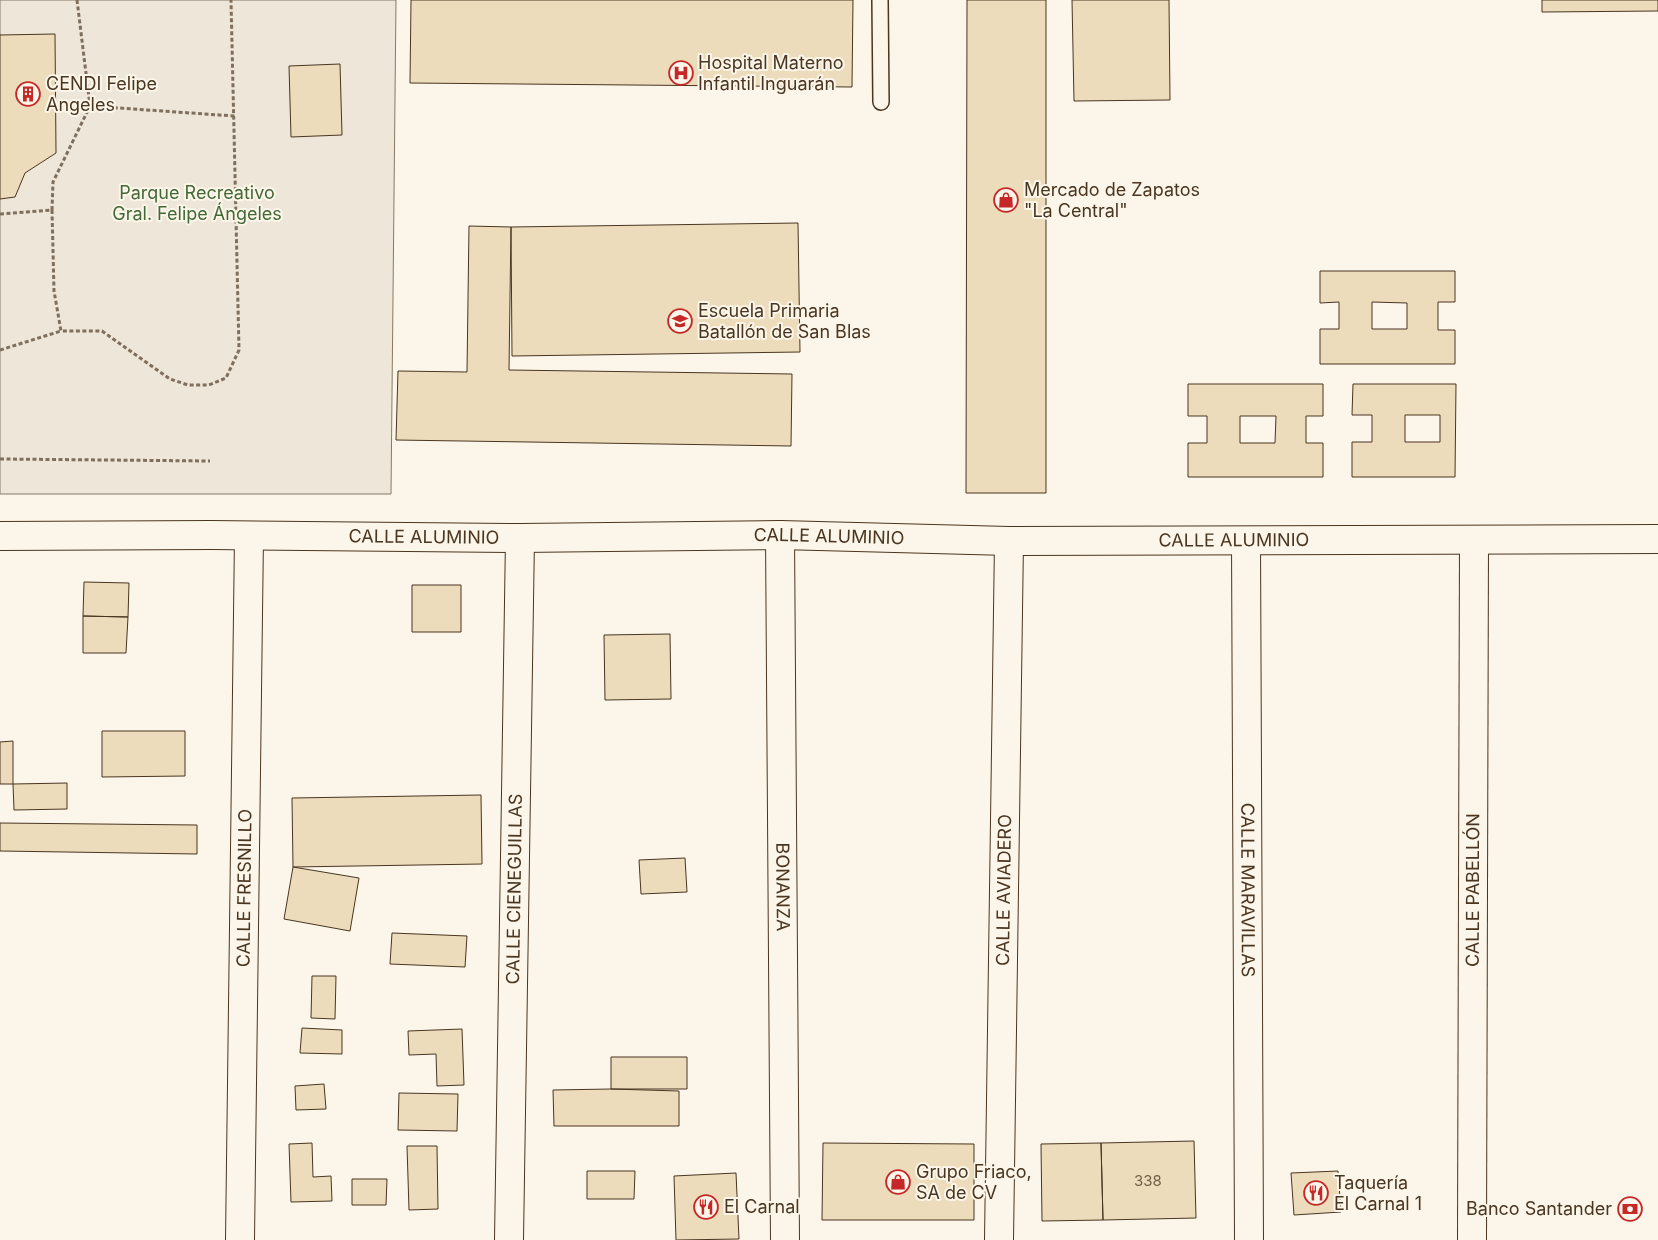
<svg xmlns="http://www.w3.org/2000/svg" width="1658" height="1240" font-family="Inter,sans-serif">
<rect width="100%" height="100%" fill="#fbf6e9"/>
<path fill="#ede6d9" stroke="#887966" d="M0,0H396L391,494H0Z"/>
<path fill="#ecdcbc" stroke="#4a3520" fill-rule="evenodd" d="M411,0H853L852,87L410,83Z
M967,0H1046V493H966Z
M1072,0H1169L1170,100L1074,101Z
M1542,0H1658V11L1542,12Z
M55,34L56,153L25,173L15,197L0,199V35Z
M340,64L342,135L291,137L289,66Z
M798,223L800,352L512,356L511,227Z
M469,226L511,227L509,370L792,374L791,446L396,440L398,371L467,372Z
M1320,271H1455V302H1438V330H1455V364H1320V329H1339V302L1320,303ZM1372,302L1407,303V329H1372Z
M1188,384H1323V416H1306V443H1323V477H1188V443H1207V416H1188ZM1240,416H1276L1275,443H1240Z
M1353,384H1456L1455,477H1352V442H1372V415H1352ZM1405,415H1440V442H1405Z
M84,582L129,583L128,617L83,616Z
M412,585H461V632H412Z
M83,616L128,617L126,653H83Z
M670,634L671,699L605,700L604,635Z
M102,731H185V776L102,777Z
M13,741V784H0V742Z
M67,783V809L14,810L13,784Z
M481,795L482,864L293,867L292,798Z
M0,823L197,825V854L0,851Z
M685,858L687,892L641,894L639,860Z
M293,867L359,878L350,931L284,919Z
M392,933L467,936L465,967L390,964Z
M312,976H336L335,1019L311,1018Z
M302,1028L342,1030V1054L300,1053Z
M462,1029L464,1085L437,1086L436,1054L409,1055L408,1031Z
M611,1057H687V1089H611Z
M324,1084L326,1109L296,1110L295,1086Z
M611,1089L679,1091V1126H554L553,1090Z
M399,1093L458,1094L457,1131L398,1130Z
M1194,1141L1196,1218L1103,1220L1101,1143Z
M312,1143L313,1177L331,1176L332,1201L291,1202L289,1144Z
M823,1143L974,1144V1220H822Z
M1101,1143L1103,1220L1042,1221L1041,1144Z
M407,1146H437L438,1209L409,1210Z
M587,1171H635L634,1199H587Z
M1338,1171L1341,1212L1294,1215L1291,1173Z
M736,1173L739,1239L676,1240L674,1176Z
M352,1179H387L386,1205H352Z"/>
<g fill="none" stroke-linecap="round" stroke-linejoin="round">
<g stroke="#4a3520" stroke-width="18">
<path id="service" d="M880,0L881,102"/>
</g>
<g stroke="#4a3520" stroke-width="30">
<g id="minor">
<path id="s1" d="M780,535L785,1240"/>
<path id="s2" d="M0,536L211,535L520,538L780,535L1009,541L1658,539"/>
<path id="s3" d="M1246,541L1249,1240"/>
<path id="s4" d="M240,1240L249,536"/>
<path id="s5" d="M509,1240L520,538"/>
<path id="s6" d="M999,1240L1009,541"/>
<path id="s7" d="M1472,1240L1474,540"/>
</g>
</g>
<path stroke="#7f6f5c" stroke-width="3" stroke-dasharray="4 2.5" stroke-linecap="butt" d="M77,0L90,106
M52,210L54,291L61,331H102L170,379L188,385H209L226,378L239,350L231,0
M0,214L52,210L53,182L90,106L234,116
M0,350L61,331
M0,459L210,461"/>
<use href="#service" stroke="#fbf6e9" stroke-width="15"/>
<use href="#minor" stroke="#fbf6e9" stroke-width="28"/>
</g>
<defs>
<g id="hospital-ring" transform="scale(1.25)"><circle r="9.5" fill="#fbf6e9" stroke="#c62828" stroke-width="1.5"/><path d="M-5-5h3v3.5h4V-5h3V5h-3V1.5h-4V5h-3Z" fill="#c62828"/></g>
<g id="building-ring" transform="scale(1.25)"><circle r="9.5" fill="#fbf6e9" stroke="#c62828" stroke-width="1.5"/><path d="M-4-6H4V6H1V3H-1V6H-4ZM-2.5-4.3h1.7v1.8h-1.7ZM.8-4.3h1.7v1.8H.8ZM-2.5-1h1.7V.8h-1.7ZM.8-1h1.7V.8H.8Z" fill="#c62828"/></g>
<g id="shop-ring" transform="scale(1.25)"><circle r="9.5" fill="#fbf6e9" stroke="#c62828" stroke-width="1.5"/><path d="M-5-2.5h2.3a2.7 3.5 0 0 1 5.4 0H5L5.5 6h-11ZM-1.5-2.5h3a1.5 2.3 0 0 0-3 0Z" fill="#c62828"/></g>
<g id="school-ring" transform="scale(1.25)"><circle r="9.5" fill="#fbf6e9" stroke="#c62828" stroke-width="1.5"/><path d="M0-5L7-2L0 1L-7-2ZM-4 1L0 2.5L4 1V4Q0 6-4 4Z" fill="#c62828"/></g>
<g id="restaurant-ring" transform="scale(1.25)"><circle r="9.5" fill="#fbf6e9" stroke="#c62828" stroke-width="1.5"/><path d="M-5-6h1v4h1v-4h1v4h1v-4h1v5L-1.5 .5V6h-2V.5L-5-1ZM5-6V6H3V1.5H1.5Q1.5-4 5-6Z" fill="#c62828"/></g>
<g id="bank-ring" transform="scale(1.25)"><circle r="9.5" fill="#fbf6e9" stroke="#c62828" stroke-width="1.5"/><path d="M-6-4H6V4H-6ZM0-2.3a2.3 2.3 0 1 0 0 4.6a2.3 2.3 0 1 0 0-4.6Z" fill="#c62828"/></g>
</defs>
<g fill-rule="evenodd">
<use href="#hospital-ring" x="681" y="73"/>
<use href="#building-ring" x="28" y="94"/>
<use href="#shop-ring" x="1006" y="200"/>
<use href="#school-ring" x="680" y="321"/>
<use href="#shop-ring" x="898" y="1182"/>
<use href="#restaurant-ring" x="1316" y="1193"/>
<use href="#restaurant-ring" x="706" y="1207"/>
<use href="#bank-ring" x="1630" y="1209"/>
</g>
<g text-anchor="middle" stroke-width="4" stroke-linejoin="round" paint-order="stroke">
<g font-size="15" fill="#725f47">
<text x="1148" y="1186">338</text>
</g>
<g font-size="18" fill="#4a3520" stroke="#fbf6e9" text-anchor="start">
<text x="698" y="69">Hospital Materno<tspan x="698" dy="21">Infantil Inguarán</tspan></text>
<text x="46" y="90">CENDI Felipe<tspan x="46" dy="21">Angeles</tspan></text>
<text x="1024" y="196">Mercado de Zapatos<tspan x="1024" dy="21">"La Central"</tspan></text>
<text x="698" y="317">Escuela Primaria<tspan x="698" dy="21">Batallón de San Blas</tspan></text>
<text x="916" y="1178">Grupo Friaco,<tspan x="916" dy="21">SA de CV</tspan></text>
<text x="1334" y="1189">Taquería<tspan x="1334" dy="21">El Carnal 1</tspan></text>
<text x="724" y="1213">El Carnal</text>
<text x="1612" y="1215" text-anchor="end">Banco Santander</text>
</g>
<g font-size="18" fill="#436837" stroke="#fbf6e9">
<text x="197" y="199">Parque Recreativo<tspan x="197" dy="21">Gral. Felipe Ángeles</tspan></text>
</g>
<g font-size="18" fill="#4a3520" stroke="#fbf6e9">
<text dy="6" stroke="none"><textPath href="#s2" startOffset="424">CALLE ALUMINIO</textPath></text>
<text dy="6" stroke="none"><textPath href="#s2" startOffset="829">CALLE ALUMINIO</textPath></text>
<text dy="6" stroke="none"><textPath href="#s2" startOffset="1234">CALLE ALUMINIO</textPath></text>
<text dy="6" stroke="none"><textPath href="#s4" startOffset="352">CALLE FRESNILLO</textPath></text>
<text dy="6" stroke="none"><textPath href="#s1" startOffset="352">BONANZA</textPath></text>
<text dy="6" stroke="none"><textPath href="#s5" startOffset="351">CALLE CIENEGUILLAS</textPath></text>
<text dy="6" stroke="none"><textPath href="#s3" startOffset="349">CALLE MARAVILLAS</textPath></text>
<text dy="6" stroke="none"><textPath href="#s7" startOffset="350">CALLE PABELLÓN</textPath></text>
<text dy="6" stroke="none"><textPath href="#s6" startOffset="350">CALLE AVIADERO</textPath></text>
</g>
</g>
</svg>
